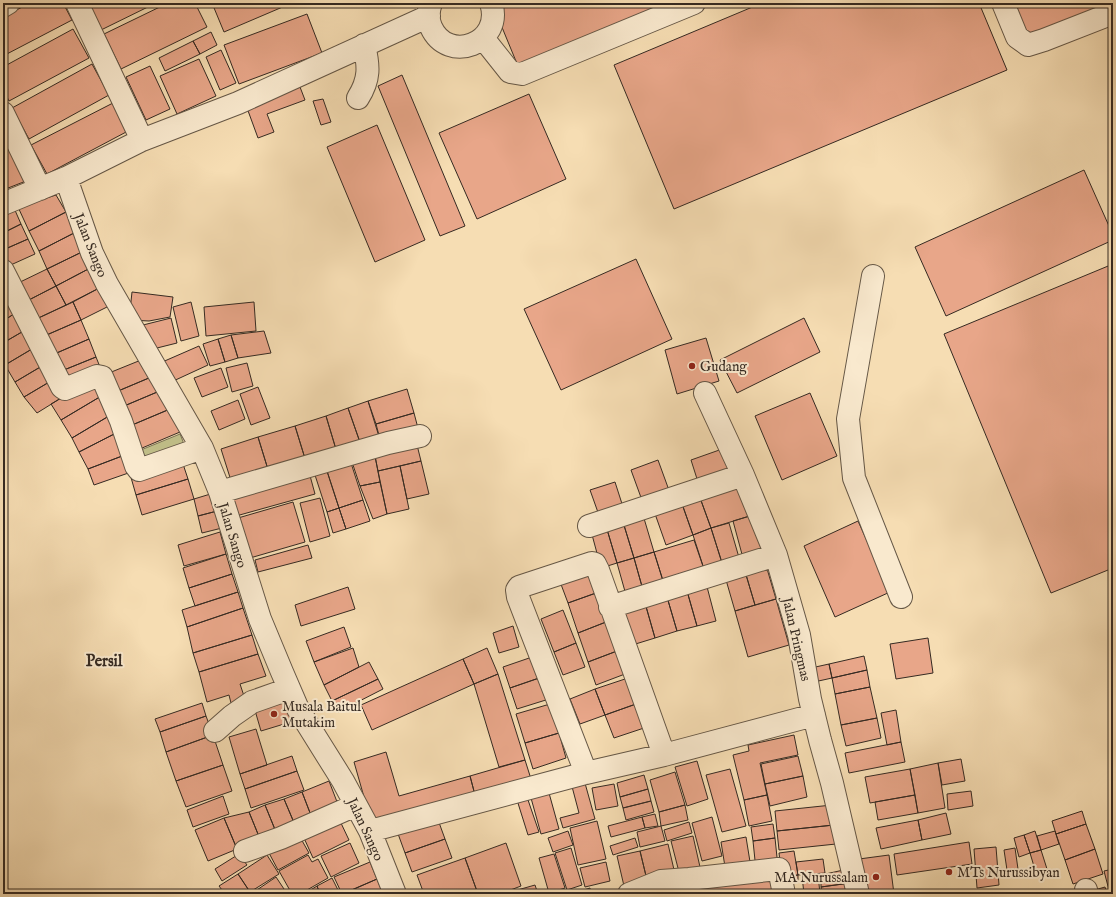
<svg xmlns="http://www.w3.org/2000/svg" width="1116" height="897" font-family="'IM FELL English',serif">
<rect width="100%" height="100%" fill="#f6ddb3"/>
<filter id="stains"><feTurbulence type="fractalNoise" baseFrequency=".005" numOctaves="4"/><feColorMatrix values="0 0 0 0 .2 0 0 0 0 .09 0 0 0 0 .02 0 0 0 .5 -.17"/></filter>
<radialGradient id="worn" r=".72"><stop offset=".6" stop-color="#630" stop-opacity="0"/><stop offset="1" stop-color="#630" stop-opacity=".3"/></radialGradient>
<path fill="#c1bf89" stroke="#7b7456" d="M180,434L186,449L142,467L136,452Z"/>
<path fill="#e8a689" stroke="#352a22" d="M30,3H63L72,20L3,56V17Z
M87,3H156L101,30Z
M168,3H195L207,27L121,69L104,34Z
M212,3H292L224,32Z
M492,3H686L520,71Z
M762,3H979L1007,70L674,209L614,65Z
M1011,3H1113L1028,44Z
M307,14L322,53L239,84L224,45Z
M73,29L89,58L9,101L3,89V67Z
M211,32L217,45L200,54L193,41Z
M193,41L200,54L165,71L159,58Z
M221,50L236,83L220,90L206,57Z
M199,59L216,96L177,114L160,76Z
M92,64L109,95L29,139L12,108Z
M150,66L170,109L146,120L126,77Z
M402,75L465,226L440,236L378,86Z
M300,87L305,100L267,114L274,132L258,138L247,108Z
M529,94L566,179L477,219L439,133Z
M323,99L331,122L321,125L313,101Z
M113,103L128,131L47,174L31,145Z
M377,125L425,240L375,262L327,147Z
M14,148L26,181L3,190V152Z
M1084,170L1113,235V240L946,316L915,247Z
M56,195L66,212L29,231L18,207Z
M14,208L21,224L3,233V214Z
M66,212L76,232L39,251L29,231Z
M21,224L28,239L3,250V233Z
M76,232L86,250L47,269L39,251Z
M28,239L35,254L4,268L3,250Z
M86,250L94,266L56,286L47,269Z
M636,259L672,339L561,390L524,309Z
M1113,264V568L1051,593L944,334Z
M94,266L105,285L66,305L56,286Z
M47,269L56,286L23,303L14,285Z
M105,285L115,303L81,320L73,302Z
M56,286L66,305L32,321L23,303Z
M132,292L173,297L170,317L149,321L129,320Z
M7,297L17,312L3,321V299Z
M73,302L81,320L42,337L32,321Z
M191,302L199,336L181,341L173,307Z
M254,302L256,331L206,336L204,307Z
M17,312L27,329L3,343V321Z
M171,318L177,343L149,350L143,325Z
M804,318L820,352L737,393L720,360Z
M81,320L89,339L52,355L42,337Z
M27,329L37,346L5,365L3,361V343Z
M264,331L271,353L238,358L231,335Z
M231,335L238,358L225,362L218,339Z
M706,338L719,381L677,394L665,350Z
M89,339L96,357L59,372L52,355Z
M218,339L225,362L210,366L203,344Z
M37,346L47,363L15,382L5,365Z
M199,346L208,365L169,383L160,363Z
M96,357L102,372L65,387L59,372Z
M146,358L156,375L111,394L104,375Z
M47,363L56,378L24,397L15,382Z
M247,363L253,386L232,392L226,368Z
M221,368L228,387L202,397L194,378Z
M156,375L162,390L117,409L111,394Z
M56,378L66,395L37,413L24,397Z
M93,379L103,395L61,420L51,404Z
M258,387L270,418L251,425L240,394Z
M407,389L414,413L376,424L368,401Z
M162,390L170,409L125,428L117,409Z
M810,393L837,456L782,480L755,416Z
M103,395L114,413L72,438L61,420Z
M238,400L245,419L219,430L211,411Z
M368,401L381,443L362,448L348,408Z
M348,408L362,448L338,456L326,416Z
M170,409L180,432L135,451L125,428Z
M114,413L122,430L79,452L72,438Z
M414,413L419,432L381,443L376,424Z
M326,416L338,456L307,465L295,426Z
M295,426L307,465L270,476L258,437Z
M122,430L130,453L88,469L79,452Z
M258,437L270,476L233,487L221,449Z
M416,441L421,461L378,471L374,451Z
M725,448L733,469L698,482L691,460Z
M374,451L380,482L360,486L351,459Z
M130,453L137,470L94,485L88,469Z
M181,458L188,479L136,495L130,474Z
M350,460L363,500L339,508L326,468Z
M658,460L670,493L643,503L631,470Z
M421,461L429,494L407,499L400,466Z
M400,466L409,509L387,514L378,471Z
M326,468L339,508L327,512L314,472Z
M309,472L315,494L236,516L230,494Z
M188,479L194,499L142,515L136,495Z
M739,479L753,515L711,528L699,495Z
M380,482L387,514L373,519L360,486Z
M615,482L624,510L600,518L590,490Z
M217,492L221,510L198,516L194,499Z
M699,495L711,528L693,535L681,501Z
M320,498L330,536L310,542L300,503Z
M363,500L370,521L346,529L339,508Z
M681,501L693,535L666,545L654,511Z
M293,502L305,542L250,558L238,518Z
M339,508L346,529L333,533L327,512Z
M221,510L226,527L202,533L198,516Z
M643,515L654,552L634,558L623,522Z
M753,515L764,551L743,558L733,521Z
M858,521L890,592L835,617L804,546Z
M623,522L634,558L617,563L606,526Z
M729,523L740,561L723,566L711,528Z
M606,526L617,563L601,568L591,531Z
M711,528L723,566L705,572L693,535Z
M220,532L226,554L184,566L178,545Z
M694,540L705,572L664,584L654,552Z
M308,545L312,558L258,572L255,560Z
M654,552L664,584L643,590L634,558Z
M226,554L232,574L189,588L183,568Z
M634,558L643,590L626,595L617,563Z
M765,562L776,599L755,605L744,568Z
M744,568L755,605L735,611L724,573Z
M588,569L596,593L568,603L559,579Z
M232,574L238,592L195,606L189,588Z
M706,583L716,621L697,626L687,591Z
M348,587L355,609L301,626L295,605Z
M687,591L697,626L677,631L667,597Z
M238,592L243,608L187,627L182,610Z
M596,593L606,622L578,633L568,603Z
M667,597L677,631L655,638L645,603Z
M776,599L789,645L748,657L735,611Z
M645,603L655,638L629,646L619,611Z
M243,608L252,635L193,653L187,627Z
M563,610L576,643L554,652L541,619Z
M606,622L617,651L588,662L578,633Z
M513,626L519,647L499,653L493,633Z
M344,627L351,647L314,662L306,641Z
M252,635L258,654L199,672L193,653Z
M928,638L933,673L896,679L890,644Z
M576,643L585,667L563,675L554,652Z
M353,648L359,667L324,685L314,662Z
M487,648L498,674L474,684L463,659Z
M617,651L625,674L596,685L588,662Z
M258,654L266,676L240,684L246,702L232,707L229,695L207,702L199,672Z
M535,656L542,677L510,688L503,667Z
M864,656L867,670L832,678L829,664Z
M463,659L474,684L372,730L361,705Z
M369,662L378,679L332,701L324,685Z
M829,664L832,678L814,682L811,668Z
M867,670L870,687L835,694L832,678Z
M498,674L525,760L499,767L474,684Z
M542,677L549,699L517,709L510,688Z
M628,678L636,704L605,715L595,689Z
M378,679L383,689L338,712L332,701Z
M870,687L877,718L841,725L835,694Z
M595,689L605,715L580,724L570,699Z
M287,696L294,721L261,731L254,707Z
M202,703L206,716L160,732L155,719Z
M550,704L559,733L525,743L516,714Z
M636,704L644,728L614,738L605,715Z
M896,710L901,742L887,745L881,713Z
M206,716L213,735L166,752L160,732Z
M877,718L881,738L846,746L841,725Z
M256,729L267,765L240,774L229,737Z
M559,733L566,758L533,769L525,743Z
M213,735L223,765L176,781L166,752Z
M794,735L798,755L760,763L767,795L744,800L733,755L749,751L748,745Z
M901,742L905,762L849,773L845,753Z
M386,752L399,796L470,776L475,795L372,825L354,762Z
M292,756L297,771L245,789L240,774Z
M798,756L803,776L765,784L761,764Z
M961,759L965,781L942,785L938,763Z
M525,760L531,779L475,795L470,776Z
M697,761L708,799L687,806L675,767Z
M938,763L945,808L918,813L910,769Z
M223,765L232,791L186,807L176,781Z
M730,769L746,826L722,832L706,775Z
M910,769L915,795L870,803L865,777Z
M297,771L304,790L251,808L245,789Z
M675,772L685,805L659,812L650,780Z
M644,775L648,789L620,797L617,783Z
M583,776L595,819L563,828L560,818L579,813L570,779Z
M803,776L807,797L770,806L765,784Z
M329,781L339,807L312,818L302,792Z
M614,784L618,806L596,810L592,788Z
M648,789L651,801L623,808L620,797Z
M971,791L973,806L948,810L947,794Z
M302,792L312,818L295,825L284,799Z
M549,793L559,829L541,834L531,798Z
M767,795L772,821L749,826L744,800Z
M915,795L918,813L878,820L875,802Z
M223,796L229,814L193,827L187,810Z
M527,797L539,832L528,835L517,800Z
M284,799L295,825L276,832L265,805Z
M651,801L654,812L626,820L623,808Z
M265,805L276,832L260,839L249,812Z
M685,805L688,820L661,826L659,812Z
M832,805L834,825L777,831L775,811Z
M1082,811L1086,824L1056,834L1052,821Z
M249,812L260,839L237,849L224,818Z
M946,813L951,834L922,840L918,820Z
M655,814L658,826L645,828L642,817Z
M437,817L445,839L405,853L397,831Z
M642,817L645,828L611,837L608,826Z
M712,817L722,856L702,861L692,823Z
M224,818L237,849L208,861L195,830Z
M918,820L922,840L881,849L876,828Z
M340,821L349,840L313,858L304,838Z
M597,821L606,859L578,865L570,828Z
M689,822L692,833L667,841L664,830Z
M773,824L775,838L753,841L751,827Z
M1086,824L1095,849L1065,860L1056,834Z
M834,825L836,844L779,850L777,831Z
M661,826L665,841L640,847L637,832Z
M568,831L573,845L553,852L548,838Z
M1035,831L1041,850L1030,853L1024,835Z
M1055,831L1059,844L1041,850L1037,836Z
M1024,835L1030,853L1019,857L1014,838Z
M693,836L700,867L679,872L671,841Z
M300,837L309,853L278,870L269,853Z
M746,837L751,868L726,873L721,842Z
M635,838L638,847L613,855L610,846Z
M775,838L778,867L756,870L753,841Z
M445,839L452,858L412,872L405,853Z
M969,842L972,864L897,875L894,854Z
M350,843L359,863L331,877L321,856Z
M506,843L521,886L500,894H478L465,858Z
M668,844L675,874L647,880L640,851Z
M996,847L999,885L977,888L974,849Z
M571,848L582,885L567,890L555,853Z
M1015,848L1018,869L1007,870L1004,850Z
M1095,849L1103,874L1073,884L1065,860Z
M1041,850L1047,869L1036,873L1030,853Z
M640,851L647,880L624,886L617,856Z
M794,851L798,875L782,877L779,853Z
M239,854L247,865L222,881L215,869Z
M554,854L565,888L549,893L539,858Z
M267,855L279,874L250,892L238,874Z
M308,855L312,862L318,859L328,878L300,894H292L279,871Z
M889,855L894,894H863L859,859Z
M465,858L478,894H424L417,875Z
M823,859L825,873L798,875L796,862Z
M370,862L377,879L342,894L334,877Z
M606,862L610,881L585,887L580,868Z
M848,869L850,883L821,887V875Z
M1113,869V894H1110L1104,871Z
M238,874L250,892L248,894H225L219,886Z
M818,874L820,894H804L802,876Z
M798,875V883L784,885L782,877Z
M276,877L284,889L277,894H251Z
M332,878L340,894H320L317,886Z
M781,878L783,894H706L705,886Z
M377,879L383,894H343Z
M701,883L702,894H678L677,887Z
M850,883L851,894H822L821,887Z
M535,885L538,894H515L514,891Z
M317,886L320,894H304Z
M1105,887L1107,894H1092L1091,891Z
M590,888L591,894H571Z"/>
<g fill="none" stroke-linecap="round" stroke-linejoin="round">
<g stroke="#655746" stroke-width="24">
<path id="minor" d="M77,3L142,140
M431,3C428,11 428,20 431,27C448,65 504,43 491,3
M1003,3L1017,37L1028,45L1044,40L1113,13
M3,6L8,3
M483,38L510,72L522,74L694,3
M358,98C370,79 369,66 364,45
M3,113L40,189
M66,178L92,253L107,284L202,448L220,492L260,619L282,672L298,709L343,781L370,831L395,894
M3,204L66,178L142,140L238,103L429,16
M3,271L62,387L65,389L97,376L102,377L121,421L136,466L139,470L202,448
M873,276L848,419L854,478L901,597
M705,393L743,475L776,555L799,635L810,699L820,740L832,783L858,894
M220,492L388,443L420,436
M589,526L743,475
M610,607L776,555
M215,731L232,716L252,702L289,689
M586,773L518,597L517,590L519,587L592,563L595,564L598,570L664,755
M370,831L586,773L664,755L814,715
M245,851L281,838L356,805
M1086,890L1087,894
M629,894L661,881L689,879L778,869H779L784,894"/>
</g>
<use href="#minor" stroke="#f9e9ce" stroke-width="22"/>
</g>
<g fill="#8f2418" stroke="#f9e9ce" stroke-width="1.5">
<circle cx="692" cy="366" r="4"/>
<circle cx="274" cy="714" r="4"/>
<circle cx="949" cy="872" r="4"/>
<circle cx="876" cy="877" r="4"/>
</g>
<g text-anchor="middle" stroke-width="4" stroke-linejoin="round" paint-order="stroke">
<g font-size="14" fill="#352a22" stroke="#f9e9ce">
<text transform="translate(91 245) rotate(68)" y="5">Jalan Sango</text>
<text transform="translate(233 535) rotate(73)" y="5">Jalan Sango</text>
<text transform="translate(797 639) rotate(77)" y="5">Jalan Pringmas</text>
<text transform="translate(366 829) rotate(65)" y="5">Jalan Sango</text>
</g>
<g font-size="14" fill="#352a22" stroke="#f9e9ce" text-anchor="start">
<text x="700" y="371">Gudang</text>
<text x="282" y="711">Musala Baitul<tspan x="282" dy="16">Mutakim</tspan></text>
<text x="957" y="877">MTs Nurussibyan</text>
<text x="868" y="882" text-anchor="end">MA Nurussalam</text>
</g>
<g font-size="16" font-weight="bold" fill="#352a22" stroke="#f9e9ce">
<text x="104" y="666">Persil</text>
</g>
</g>
<rect width="1116" height="897" fill="none" stroke="#f6ddb3" stroke-width="16"/>
<rect x="4" y="4" width="1108" height="889" fill="none" stroke="#352a22" stroke-width="2"/>
<rect x="8" y="8" width="1100" height="881" fill="none" stroke="#352a22"/>
<rect width="100%" height="100%" filter="url(#stains)"/>
<rect width="100%" height="100%" fill="url(#worn)"/>
</svg>
